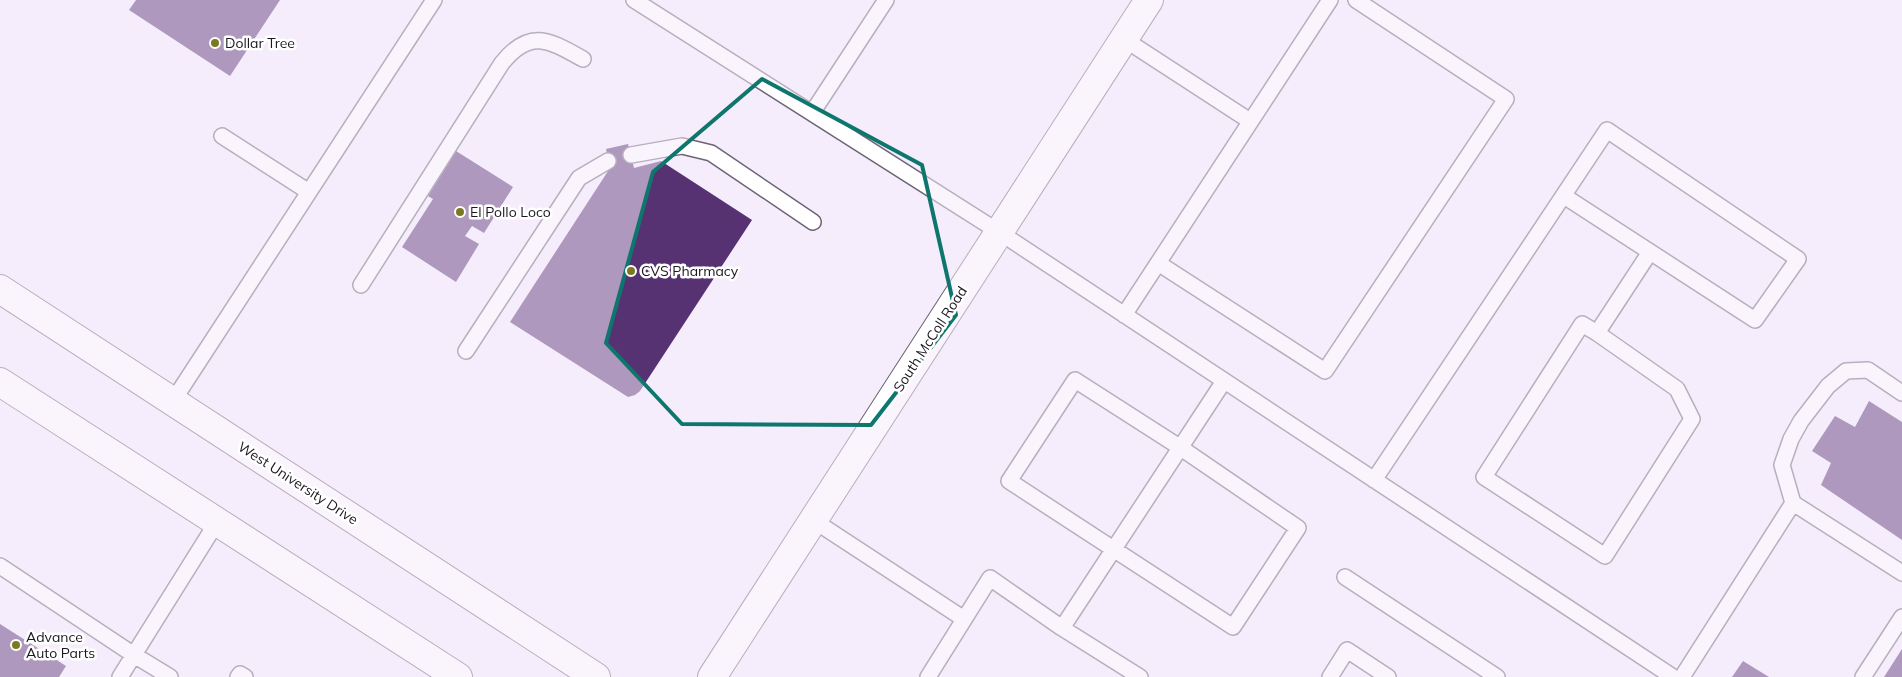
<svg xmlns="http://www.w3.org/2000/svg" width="1902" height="677" font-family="Mulish,sans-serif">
<rect width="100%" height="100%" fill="#f5edfc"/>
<path fill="#573273" d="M136,0H280L230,76L129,10Z
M628,144L634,168L661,161L752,220L640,391L635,395L628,397L510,322L610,168L606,149Z
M456,151L513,187L484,233L472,226L465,236L479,244L456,282L402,247L433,199L428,196Z
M1869,401L1902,422V540L1821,485L1831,463L1812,451L1835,416L1855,427Z
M0,624L66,666L59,677H0Z
M1902,649V677H1884Z
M1743,661L1769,677H1732Z"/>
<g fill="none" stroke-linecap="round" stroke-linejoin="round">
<g stroke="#6c6374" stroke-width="18">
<path id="service" d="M634,0L999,232L1673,677
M1124,39L1250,121
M812,113L886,0
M222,136L309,192
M631,155L682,146L711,153L813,222
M1158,263L1325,371L1506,99L1356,0
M361,285L502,63C530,28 549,40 583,59
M1124,315L1330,0
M1597,333L1677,389L1692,419L1605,556L1484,477L1582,324L1597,333L1650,252
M466,351L579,178L608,161
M1075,380L1181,448L1298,528L1233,627L1009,481Z
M173,401L434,0
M1374,480L1607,130L1798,259L1755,320L1564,196
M1793,503L1782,465L1791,439L1801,421L1828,386L1846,371L1868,370L1902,393
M813,520L964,619
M0,566L134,655L170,677
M1345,577L1497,677
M1062,628L1224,381
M120,677L217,522
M238,677L240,674L245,677
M928,677L990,578L1062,628L1140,677
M1330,677L1347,650L1388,677
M1682,677L1793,503L1902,573
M1863,677L1902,617"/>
</g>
<g stroke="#6c6374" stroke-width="30">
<path id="secondary" d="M712,677L1149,0"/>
</g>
<g stroke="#6c6374" stroke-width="30">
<path id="primary" d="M0,289L596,677
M0,382L458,677"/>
</g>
<use href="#service" stroke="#fff" stroke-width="15"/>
<use href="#secondary" stroke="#fff" stroke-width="28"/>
<use href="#primary" stroke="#fff" stroke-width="28"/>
</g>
<path d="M0 0H1902V677H0ZM762,79L922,165L956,315L871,425L682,424L606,343L653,172Z" fill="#f5edfc" fill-opacity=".55" fill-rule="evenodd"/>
<path fill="none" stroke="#0f766e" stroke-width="4" stroke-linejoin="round" d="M762,79L922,165L956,315L871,425L682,424L606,343L653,172Z"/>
<g fill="#7b791f" stroke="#fff" stroke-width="2">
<circle cx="215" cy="43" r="5"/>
<circle cx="460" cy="212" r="5"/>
<circle cx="631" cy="271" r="5"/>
<circle cx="16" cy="645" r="5"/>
</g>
<g text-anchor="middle" stroke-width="5" stroke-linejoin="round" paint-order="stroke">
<g font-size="14" fill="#1b171e" stroke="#fff" text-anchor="start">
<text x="225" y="48">Dollar Tree</text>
<text x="470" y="217">El Pollo Loco</text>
<text x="641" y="276">CVS Pharmacy</text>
<text x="26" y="642">Advance<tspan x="26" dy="16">Auto Parts</tspan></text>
</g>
<g font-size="14" fill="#1b171e" stroke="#fff">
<text transform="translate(930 339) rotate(-57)" y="5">South McColl Road</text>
<text transform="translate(298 483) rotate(33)" y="5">West University Drive</text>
</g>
</g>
</svg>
